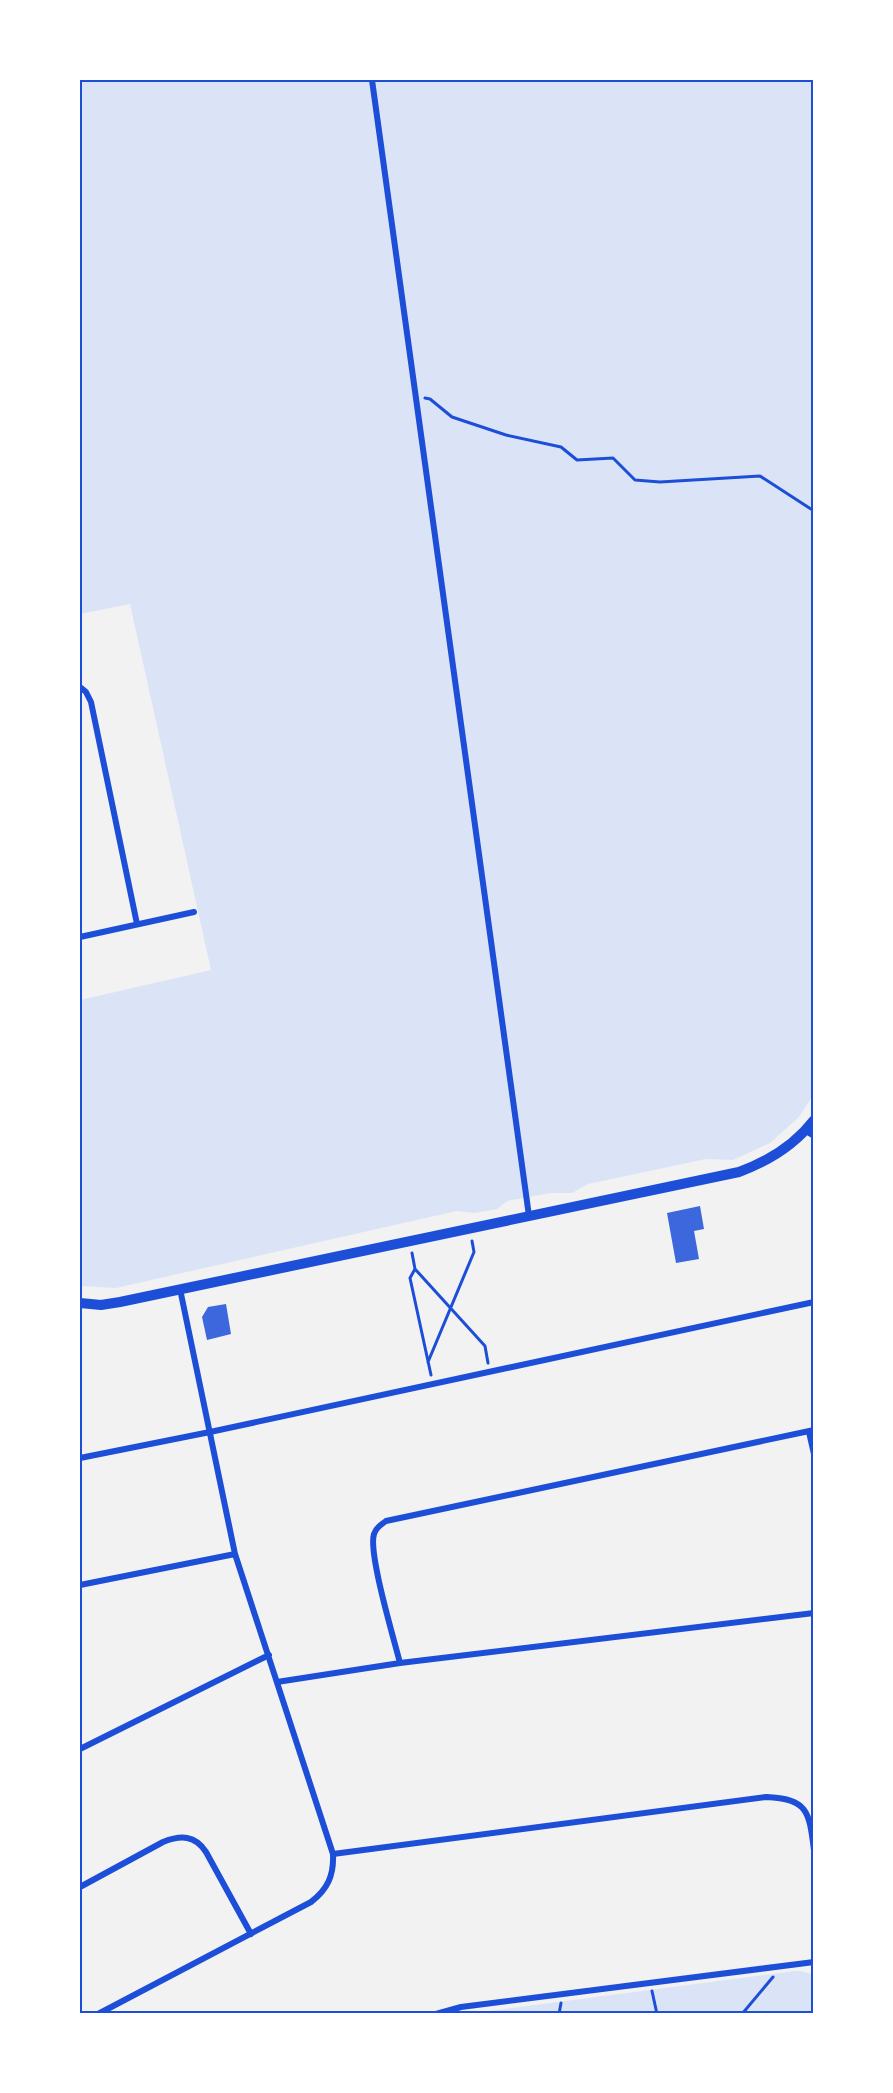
<svg xmlns="http://www.w3.org/2000/svg" width="893" height="2093" font-family="'Varela Round',sans-serif">
<rect width="100%" height="100%" fill="#f2f2f2"/>
<path fill="#dbe4f7" d="M80,80H813V1095L799,1117L770,1143L733,1160L706,1159L588,1184L572,1193H551L507,1201L497,1209L475,1213L457,1211L116,1288L80,1286V1000L211,970L130,604L80,614Z
M795,1971H802L813,1975V2013L466,2014Z"/>
<path fill="#3d67dc" d="M700,1206L704,1229L694,1231L699,1259L676,1263L667,1213Z
M226,1304L231,1334L207,1340L202,1317L208,1307Z"/>
<g fill="none" stroke-linecap="round" stroke-linejoin="round">
<path stroke="#1d4ed8" stroke-width="3" d="M425,398L430,399L452,417L506,435L561,447L577,460L613,458L635,480L660,482L760,476L814,511
M412,1253L415,1269L485,1346L488,1363
M415,1269L410,1278L431,1375
M428,1362L474,1252L472,1241
M652,1991L657,2014
M559,2014L561,2003
M742,2014L773,1977"/>
<path stroke="#1d4ed8" stroke-width="6" d="M372,80L529,1216
M80,687L86,692L91,702L137,924
M80,937L194,912
M806,1131L814,1136
M809,1432L814,1454
M80,1458L210,1432L814,1302
M80,1585L235,1554
M400,1663C394,1639 368,1553 374,1534C376,1527 381,1525 386,1521L814,1430
M277,1682L400,1663L814,1613
M80,1749L269,1655
M333,1854L766,1797C808,1799 809,1811 814,1850
M80,1887L163,1842C181,1835 195,1835 206,1852L251,1934
M98,2014L311,1902C328,1889 334,1875 333,1854L235,1554L180,1289
M436,2014L461,2007L814,1962"/>
<path stroke="#1d4ed8" stroke-width="10" d="M80,1303L101,1305L120,1302L739,1172C769,1161 794,1146 814,1120"/>
</g>
<rect width="893" height="2093" fill="none" stroke="#ffffff" stroke-width="162"/>
<rect x="81" y="81" width="731" height="1931" fill="none" stroke="#1d4ed8" stroke-width="2"/>
</svg>
